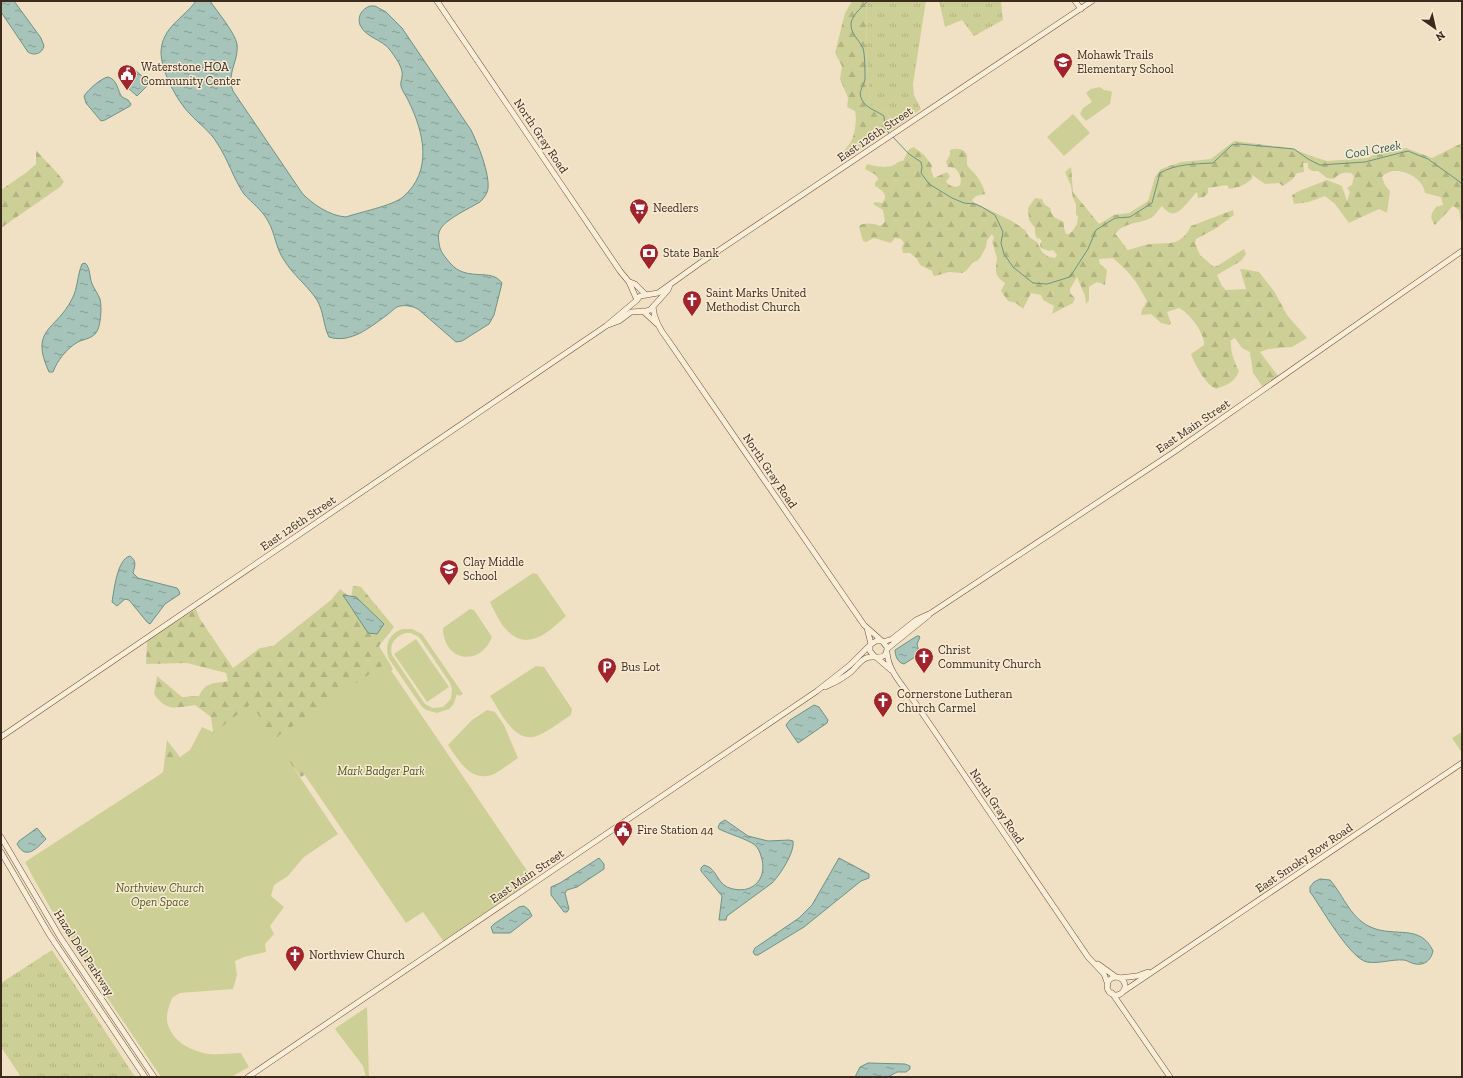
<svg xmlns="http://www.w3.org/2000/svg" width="1463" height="1078" font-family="'Zilla Slab',serif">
<defs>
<pattern id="grass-tufts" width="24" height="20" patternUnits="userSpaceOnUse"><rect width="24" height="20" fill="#cdd096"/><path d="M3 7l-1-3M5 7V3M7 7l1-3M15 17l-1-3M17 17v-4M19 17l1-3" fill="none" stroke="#b1b381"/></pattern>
<pattern id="forest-firs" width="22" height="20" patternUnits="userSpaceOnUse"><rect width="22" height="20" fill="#cdd096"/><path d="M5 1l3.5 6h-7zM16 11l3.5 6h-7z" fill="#b1b381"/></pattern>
<pattern id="water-ripples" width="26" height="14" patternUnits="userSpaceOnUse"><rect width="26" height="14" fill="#a6c4b9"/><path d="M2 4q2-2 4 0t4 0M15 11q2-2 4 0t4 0" fill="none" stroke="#889f96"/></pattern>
</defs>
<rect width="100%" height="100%" fill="#f1e1c4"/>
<path fill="url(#grass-tufts)" d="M867,1H926L913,84L914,95L921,109L898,126L885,111L870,105L866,48Z
M939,1H1001L1003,20L974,36L962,20L945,27Z
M52,950L135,1077H21L1,1047V983Z"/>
<path fill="url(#forest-firs)" d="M852,1H867L866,48L870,104L885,111L898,126L838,162C842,151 844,152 850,143C855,136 857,119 855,111L847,107L848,98L840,79L842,66L835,53L845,13Z
M1234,141L1291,148L1311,156L1327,161L1368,158L1381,151L1406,148L1432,158L1462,143V228L1459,210L1453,206L1435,225C1429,217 1431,214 1436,207L1443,205L1441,197L1425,193C1423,176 1394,163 1382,177L1385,185L1390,191L1387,213L1379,209L1349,223L1335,204L1325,196L1309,202L1294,204L1292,195L1299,191L1327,180L1342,186L1347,201L1350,192L1347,188L1352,185L1354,176L1351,173C1344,172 1339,173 1334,179L1327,178L1318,171H1312L1308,168V163H1303L1304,172L1297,173L1293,179L1283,186L1279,183L1265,184L1252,175V179C1245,185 1238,188 1229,189L1227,185L1208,188V193L1204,197L1198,198L1197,192C1186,202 1176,225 1162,206C1158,210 1155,216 1151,218C1139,224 1124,222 1115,234C1121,239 1123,245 1128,250C1136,248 1143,245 1150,244C1170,242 1180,247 1191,226L1233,210L1234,215L1215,229L1196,239L1195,243L1200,255L1214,267L1217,266L1244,249L1246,254L1241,261L1217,275L1222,286L1226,290L1246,289L1240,269C1247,269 1252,271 1259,272L1274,291L1287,315L1307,338L1292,347L1268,349L1260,352L1278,376L1263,387L1253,373L1250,352L1242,348L1235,338L1231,340C1230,350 1234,362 1239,371C1235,382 1227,385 1216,389C1206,385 1195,365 1191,354L1204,345C1205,333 1189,313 1179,308L1167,312L1171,323L1169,325L1161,323L1151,314L1141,315L1142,310L1147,301L1136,282L1127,271L1113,258L1099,259L1100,264L1107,270L1105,285L1097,282L1089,287V300L1086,304L1085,296L1077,277L1070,289V293L1075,298L1073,303L1052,314L1054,306L1043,300L1041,295L1031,293L1023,309L1016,303L1008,301L1001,291L1005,283C993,275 996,270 997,257C994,252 995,247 992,242L994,238L992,234L987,240L986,247L980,258L977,261L973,262L966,271L962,273L949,272L935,276L933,275L932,271L920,265L917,259L910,253H903L902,247L904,243L901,239L895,238L891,243L874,238L866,242L863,241L859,227L860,225C867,223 873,223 880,226L885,222L883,210L873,204L875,202L882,203C889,195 882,190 875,186V183L878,179L876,175L865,169L867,164C876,166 886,169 894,165C898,163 898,161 903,161L909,149L914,147L924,155L932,165L931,170L934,178L947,172L950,176L946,182C951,186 954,189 960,185C962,177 960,174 955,168L948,167L946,162L950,155V150C955,148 962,148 965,152C969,156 966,159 967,164C968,168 973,171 975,174C980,180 984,187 985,194L976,196L972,200L973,202L1012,221L1025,230L1029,237L1037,242L1042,252L1049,257L1055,258L1057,255L1053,250L1049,251L1041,248L1040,244L1042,241L1039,238L1037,239L1035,233V228L1029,220L1028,208L1035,198L1042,199L1044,204L1050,208C1053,219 1055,217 1064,222V228L1066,234H1069L1071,232H1072L1077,224L1078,216L1076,215V204L1073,198L1071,186L1065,172L1071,167L1073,192L1099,224L1114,215L1129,213L1148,201L1155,177L1161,169L1181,162L1211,159Z
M36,150C43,159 60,174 64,182L60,187L1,228V190L27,172L36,164Z
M353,586L361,587L394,627L379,646L393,669L309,772L301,777L286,758L203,766L163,773L167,740L180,757L190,750L202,727L213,732L211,717L195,705C175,708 167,712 154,694L157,676L182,697L199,696C206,681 214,684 228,681L226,673L187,663L146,664L147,641L196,609L200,619L233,668L260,648L273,646L331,600L340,589L351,598Z"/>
<path fill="#cdd096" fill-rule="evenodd" d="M1100,87L1104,90L1110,91L1112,92L1110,104L1086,121L1080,114L1083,108L1092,102L1086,93L1091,89Z
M1073,114L1090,133L1064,156L1047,137Z
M533,573L537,574L566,616C547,634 525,654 503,626C498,619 494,610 490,602Z
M470,609L474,610L492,637C480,668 443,661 443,628Z
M402,629H412L422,634L463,694L459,696L457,694L453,705L449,709L437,713L426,710L422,707L389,659C384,645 389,634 402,629ZM406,633H411L419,637L450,683L452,689L451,699L443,707L433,708L425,704L392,655C389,644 395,636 406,633Z
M416,639L449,687L427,702L394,654Z
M386,663L534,881L444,942L423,912L406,923L278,736Z
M536,666L544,667L572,709L571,715C561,721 551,730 539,735C515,746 501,712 490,696Z
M251,704L338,834L304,857L288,876L274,885L271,896L284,907L270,926L274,934L265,944L266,952L244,957L235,961L237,975L233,989L180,993L172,998C169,1006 165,1017 168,1025C174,1043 192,1051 209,1054C219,1055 231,1053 241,1053L249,1067L231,1077H161C114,1007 64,938 25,862L159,775Z
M487,710L495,712L504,725L518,758C510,763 502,770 494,774C472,784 458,760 448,745L472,720Z
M1462,732V753L1452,738Z
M367,1007L369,1077H366L363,1066L335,1029L337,1027Z"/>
<path fill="url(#water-ripples)" stroke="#6c9387" d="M1,1H14L41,38L44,46C42,54 34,56 28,52L1,12Z
M196,1H210C217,11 235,33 237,44C239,61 226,74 233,91L302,193C312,204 330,216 346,217C360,212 392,206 403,197C433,171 424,133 409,102C407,97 402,91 401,86C400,82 402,80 402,77C404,68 395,57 390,50C382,39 366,38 360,25C357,16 362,9 370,6H375L386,12L402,28L471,130C478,144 490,174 488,189C487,194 484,198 480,202C470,208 444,220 440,230C437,236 439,242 440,248C442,254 446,258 450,263C467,283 491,267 502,283L494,315L489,324L462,341L456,342L418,309C412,306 406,305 400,306C395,307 391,312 387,315C370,327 351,344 329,337C323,325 324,312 317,300C308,286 293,275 284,260C276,249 275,233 268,221C262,210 252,203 244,194C233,178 228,159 217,143C210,131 199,124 190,114C177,101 161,71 161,52C162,27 183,19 196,1Z
M135,70L150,83L137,96L127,87L128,86L124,82Z
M108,77C118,80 117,90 122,97L128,100L131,104L130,106L105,120L101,121L86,103L84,96C88,90 101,78 108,77Z
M85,263C91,268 89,279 93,286C95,290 98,294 100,299C102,307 101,329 95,334C90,339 84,339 78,342C67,348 57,361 53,372H49C29,328 56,331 72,299C78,288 77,276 82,264Z
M130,556C137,561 135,566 133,573L138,578L177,588L179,591L180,594L165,604L150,624L147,622L129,600L125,599L117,606L112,602C114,591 117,559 130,556Z
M343,595L356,597L384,624L377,634L368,633Z
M917,636H919L920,637L917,644L919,652L915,657L904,664C898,663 895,656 895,650Z
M814,705L819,707L828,720L827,723L798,743L787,727L786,725L790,720Z
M725,820L748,836L768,841L789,840L793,841C795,852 780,875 772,883L727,916L726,920H719L722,896L701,871V868L704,865C718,868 716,886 733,889C755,894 768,876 761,856C760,852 758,848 755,845C747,839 729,834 719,829L718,827L720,823Z
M37,828L46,839C37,848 26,861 17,844L19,841Z
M599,858L604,864V869L577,887L567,890L565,893L569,909L567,912H564L551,895V887L560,883Z
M839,858L869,874V878L861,881L804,927L758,955H755L753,952L755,948L799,918L812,905Z
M1320,879L1330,880C1344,896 1351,920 1373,928C1395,937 1421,924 1433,951C1431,961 1423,967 1412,963C1410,963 1407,960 1404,960C1392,959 1379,964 1367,962C1351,959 1323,911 1313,896L1310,892V887L1314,882Z
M524,906L529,910L532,916L510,933H493L491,927L494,924L519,907Z
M868,1063L905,1064L910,1066V1069L906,1072H897L888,1077H855L860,1067Z"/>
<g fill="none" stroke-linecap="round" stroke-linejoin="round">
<path stroke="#6c9387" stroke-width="1" d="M868,1C862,7 853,14 851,23C850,33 859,40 863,48C865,55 865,72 865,79C864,87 857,91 862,100C866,108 877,111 884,116L885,128L889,133
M893,137L909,154L921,162L922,167L921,173L929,184L952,198L964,203L975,204L982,207L995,215L1003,232L1001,243L1004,254L1013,267L1033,283L1047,284L1070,277L1088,249L1096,230L1115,218L1130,217L1152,203L1160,173C1175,164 1195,164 1213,163L1232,145L1239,144L1294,149L1308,159L1320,165L1365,162L1408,151L1428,159L1460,182L1462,185"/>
<g stroke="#6f523c" stroke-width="6">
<path id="secondary" d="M437,1L620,271L629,282L637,300
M1075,1L1081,9
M630,282L635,284L646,295
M653,307C654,320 660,330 668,340L864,625L882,641
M643,311L657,324
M608,325L619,321L631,312L646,311L650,310L668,290L670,285
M867,628L871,644
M883,642L892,639L916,620L931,613L1174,452L1462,251
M887,649L929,615
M887,652C888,672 905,688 916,704L1088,957L1104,974L1108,985
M876,657L891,670
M825,687C834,683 844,678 852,671C856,667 860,661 866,658C874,654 887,663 887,647L882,641H876L870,645V651L875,657
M1,737L606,326L637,300L640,296L658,293L700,263L1092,1
M1,837L60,937L154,1077
M1,852L49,934L145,1077
M1098,964L1116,977
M1107 986a9 9 0 1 1 18 0a9 9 0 1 1-18 0Z
M1119,978L1137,976L1148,972
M1124,991L1462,763
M1112,993L1170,1077
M248,1077L817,691L850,665L870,645"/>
</g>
<use href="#secondary" stroke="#fbeed8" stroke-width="5"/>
</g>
<defs>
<g id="school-pin" transform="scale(1)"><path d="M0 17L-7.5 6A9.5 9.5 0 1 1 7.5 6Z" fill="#a1242d" stroke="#f8ebd4"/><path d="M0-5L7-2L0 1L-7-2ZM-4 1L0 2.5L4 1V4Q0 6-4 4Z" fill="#fff"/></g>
<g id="civic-pin" transform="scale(1)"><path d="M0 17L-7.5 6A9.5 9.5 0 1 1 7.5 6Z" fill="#a1242d" stroke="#f8ebd4"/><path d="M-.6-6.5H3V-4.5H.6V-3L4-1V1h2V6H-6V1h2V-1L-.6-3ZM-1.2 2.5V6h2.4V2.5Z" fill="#fff"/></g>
<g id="supermarket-pin" transform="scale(1)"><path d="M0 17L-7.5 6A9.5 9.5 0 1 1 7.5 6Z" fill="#a1242d" stroke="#f8ebd4"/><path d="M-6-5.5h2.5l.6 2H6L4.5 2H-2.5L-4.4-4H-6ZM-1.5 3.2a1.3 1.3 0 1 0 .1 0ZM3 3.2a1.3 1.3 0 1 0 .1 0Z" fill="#fff"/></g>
<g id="bank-pin" transform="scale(1)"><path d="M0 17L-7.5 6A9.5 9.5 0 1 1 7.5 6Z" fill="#a1242d" stroke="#f8ebd4"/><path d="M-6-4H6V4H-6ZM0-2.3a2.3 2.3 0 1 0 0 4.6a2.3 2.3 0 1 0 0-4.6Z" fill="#fff"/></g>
<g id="church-pin" transform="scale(1)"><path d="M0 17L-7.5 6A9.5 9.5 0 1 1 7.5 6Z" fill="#a1242d" stroke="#f8ebd4"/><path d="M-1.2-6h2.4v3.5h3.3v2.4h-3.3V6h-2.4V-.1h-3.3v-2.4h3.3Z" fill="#fff"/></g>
<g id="parking-pin" transform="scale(1)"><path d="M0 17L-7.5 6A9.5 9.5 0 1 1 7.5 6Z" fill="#a1242d" stroke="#f8ebd4"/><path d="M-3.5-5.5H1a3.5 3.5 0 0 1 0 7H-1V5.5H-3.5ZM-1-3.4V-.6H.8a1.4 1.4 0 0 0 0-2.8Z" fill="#fff"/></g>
</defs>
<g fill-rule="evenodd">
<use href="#school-pin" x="1063" y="62"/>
<use href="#civic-pin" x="127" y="74"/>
<use href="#supermarket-pin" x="639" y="208"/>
<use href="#bank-pin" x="649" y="253"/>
<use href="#church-pin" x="692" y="300"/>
<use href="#school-pin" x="449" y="569"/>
<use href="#church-pin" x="924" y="657"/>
<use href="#parking-pin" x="607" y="667"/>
<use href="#church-pin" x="883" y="701"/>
<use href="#civic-pin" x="623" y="830"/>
<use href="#church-pin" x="295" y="955"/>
</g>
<g text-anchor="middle" stroke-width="3" stroke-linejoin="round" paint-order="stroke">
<g font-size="12" fill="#3c2a1e" stroke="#f8ebd4" text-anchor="start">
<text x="1077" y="59">Mohawk Trails<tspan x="1077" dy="14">Elementary School</tspan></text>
<text x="141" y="71">Waterstone HOA<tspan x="141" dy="14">Community Center</tspan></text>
<text x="653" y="212">Needlers</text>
<text x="663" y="257">State Bank</text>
<text x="706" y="297">Saint Marks United<tspan x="706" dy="14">Methodist Church</tspan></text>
<text x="463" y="566">Clay Middle<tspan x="463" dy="14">School</tspan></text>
<text x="938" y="654">Christ<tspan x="938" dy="14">Community Church</tspan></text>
<text x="621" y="671">Bus Lot</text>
<text x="897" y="698">Cornerstone Lutheran<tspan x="897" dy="14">Church Carmel</tspan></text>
<text x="637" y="834">Fire Station 44</text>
<text x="309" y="959">Northview Church</text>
</g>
<g font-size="12" fill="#3c2a1e" stroke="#f8ebd4">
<text transform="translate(875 134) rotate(-34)" y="4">East 126th Street</text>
<text transform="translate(541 136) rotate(56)" y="4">North Gray Road</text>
<text transform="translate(1193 426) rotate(-34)" y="4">East Main Street</text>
<text transform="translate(770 471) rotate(56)" y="4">North Gray Road</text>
<text transform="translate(298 523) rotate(-34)" y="4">East 126th Street</text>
<text transform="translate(997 806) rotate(56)" y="4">North Gray Road</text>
<text transform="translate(1304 858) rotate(-34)" y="4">East Smoky Row Road</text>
<text transform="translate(527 876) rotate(-34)" y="4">East Main Street</text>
<text transform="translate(84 953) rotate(57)" y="4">Hazel Dell Parkway</text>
</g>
<g font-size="12" font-style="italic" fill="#505a23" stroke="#f8ebd4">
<text x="381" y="775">Mark Badger Park</text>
<text x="160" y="892">Northview Church<tspan x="160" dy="14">Open Space</tspan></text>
</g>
<g font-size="13" font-style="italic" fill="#2c5d57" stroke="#f8ebd4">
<text transform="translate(1373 149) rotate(-10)" y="5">Cool Creek</text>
</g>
</g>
<rect width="1463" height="1078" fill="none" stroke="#3c2a1e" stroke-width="4"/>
<g transform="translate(1435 28) rotate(146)" stroke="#f8ebd4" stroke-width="3" paint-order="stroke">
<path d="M0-3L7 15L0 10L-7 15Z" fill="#3c2a1e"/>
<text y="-6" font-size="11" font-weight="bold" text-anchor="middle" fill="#3c2a1e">N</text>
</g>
</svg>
